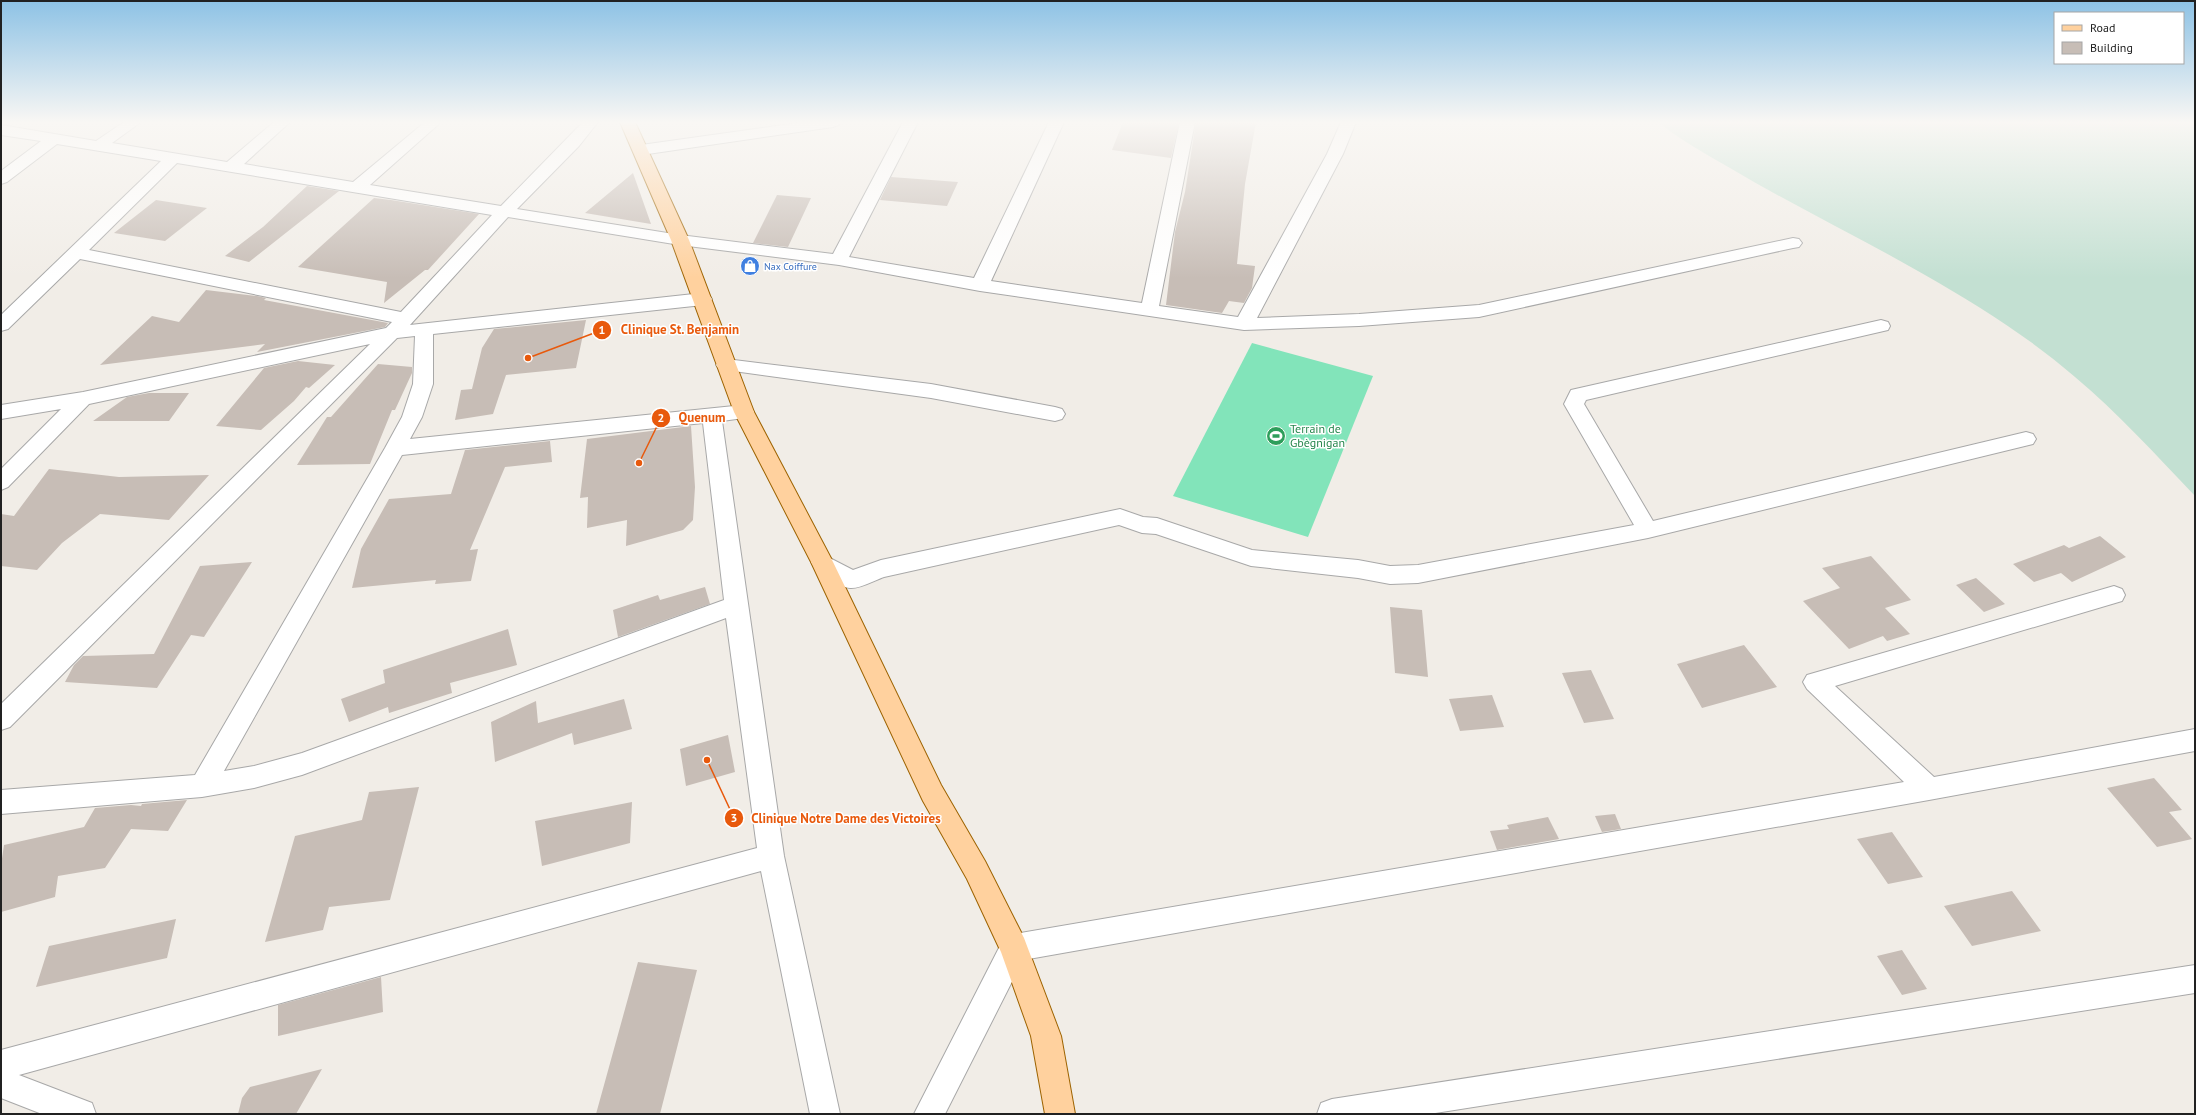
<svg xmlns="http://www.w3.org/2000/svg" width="2196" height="1115" font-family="'PT Sans',sans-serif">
<rect width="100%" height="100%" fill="#f1ede7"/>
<path fill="#c3e0d2" d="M1658,122H2195V496C2156,455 2118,413 2075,377C2029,337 1977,305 1925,275C1861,238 1794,206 1730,168C1706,154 1680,140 1658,122Z"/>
<path fill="#82e4ba" d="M1252,343L1373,376L1308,537L1173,496Z"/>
<path fill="#c7bdb6" d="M1123,122H1179L1171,158L1112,150Z
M1196,122H1256L1245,184L1237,264L1255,266L1252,288L1244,303L1229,301L1222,313L1166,305L1175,232L1185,192Z
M633,173L651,224L585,213Z
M891,177L958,182L947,206L880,200Z
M307,186L339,191L249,262L225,256L263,227Z
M777,195L811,198L788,247L753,243Z
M374,198L391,200L479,214L428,270H425L384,303L387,282L298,267Z
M156,200L207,208L165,241L114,233Z
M206,290L257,296L266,298L264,300L388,323L385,327L257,352L265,344L100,365L152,316L179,322Z
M586,320L576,368L506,375L493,414L455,420L461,390L472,389L482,348L494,329Z
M298,361L335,365L309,388L306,387L294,401L261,430L216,426L264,368Z
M378,364L412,367V373L395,410H392L370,464L297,465L327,417H331Z
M149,393H189L169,421H93L127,397Z
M691,426L695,487L693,520L683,530L626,546L627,520L587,528L588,497L580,498L587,439Z
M550,441L552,462L505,467L470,550L478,549L471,581L435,584L436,580L352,588L361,549L389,499L451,494L465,450Z
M49,469L119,477L209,475L169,520L100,514L62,543L37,570L1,566V514L14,516Z
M2100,536L2126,557L2072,582L2061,573L2034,582L2013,564L2064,545L2069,548Z
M1871,556L1911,600L1885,608L1910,634L1887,641L1883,636L1849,649L1803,601L1840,588L1822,568Z
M252,562L204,637L191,635L157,688L65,682L74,665L83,656L154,654L200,566Z
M1976,578L2005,604L1984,612L1956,585Z
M705,587L710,604L618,637L613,610L658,595L660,600Z
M1390,607L1422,610L1428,677L1395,673Z
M508,629L517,665L450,683L452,693L389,713L388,707L349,722L341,699L385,683L383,670Z
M1744,645L1777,687L1702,708L1677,664Z
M1591,670L1614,719L1584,723L1562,673Z
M1492,695L1504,727L1460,731L1449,699Z
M624,699L632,729L574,745L572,733L495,762L491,722L536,701L538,723Z
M728,735L735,772L686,786L680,749Z
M2154,778L2182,810L2169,812L2192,839L2157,847L2107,788Z
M419,787L390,900L329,907L323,930L265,942L295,836L362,820L369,792Z
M187,800L168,831L131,829L105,868L58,876L55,897L1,912V865L4,845L84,827L95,808L131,805L141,806L142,804Z
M632,802L630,843L542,866L535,821Z
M1615,814L1621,829L1602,832L1595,816Z
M1548,817L1559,839L1497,850L1490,831L1509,829L1507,825Z
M1892,832L1923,877L1888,884L1857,839Z
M2012,891L2041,931L1972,946L1944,906Z
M176,919L167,958L36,987L49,946Z
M1902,950L1927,989L1902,995L1877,956Z
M638,962L697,970L660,1114H596Z
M381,977L383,1012L278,1036V1005Z
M322,1069L296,1114H238L242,1098L250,1087Z"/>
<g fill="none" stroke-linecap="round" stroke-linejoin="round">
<g stroke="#a8a8a8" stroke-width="2">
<path id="minor" d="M124,122H141L112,143L227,162L274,122H290L244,164L353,182L425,122H441L370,185L501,206L583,122H598L579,146L517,209L680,235L833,254L903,122H918L849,257L974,278L1049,122H1064L991,281L1142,303L1180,122H1195L1159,306L1238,317L1327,154L1341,122H1356L1343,154L1257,318L1359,314L1479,305L1793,238L1799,239L1802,243L1799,247L1793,248L1479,317L1359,326L1244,330L980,291L839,265L680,245L508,217L410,325L703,293L709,295L712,299L709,303L703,305L433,334V384L422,417L410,439L744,405L751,407L754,412L751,417L722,421L784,856L840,1114H810L761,871L19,1075L92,1103L96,1114H42L1,1098V1050L757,848L726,618L302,775L254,788L202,797L1,814V790L195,775L385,448L402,417L413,384L415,336L397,338L10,727L1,730V704L370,344L89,404L8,487L1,490V469L61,409L1,419V405L83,392L386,328L392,322L80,259L8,329L1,331V315L161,161L57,144L7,182L1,184V171L41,141L1,135V125L96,141ZM177,163L492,215L401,312L89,250ZM703,423L724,600L302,753L254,766L224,771L402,455Z
M805,122H841L838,125L833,127L641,155L635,153L633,150L635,147L641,145Z
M1881,320L1888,322L1890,326L1888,330L1586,400L1584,404L1653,521L2026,432L2033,434L2036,439L2033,444L1648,538L1418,583L1390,584L1358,578L1251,566L1156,534L1142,533L1119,525L884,577C875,580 860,589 850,588C841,588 815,570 811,562L814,556L822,554L853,570L881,560L1120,509L1143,517L1157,518L1252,550L1358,560L1390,566L1418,565L1634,525L1564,404L1571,390Z
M726,359L931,384L1055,407L1062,409L1065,414L1062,419L1055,421L931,398L719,369L716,365L719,361Z
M2114,586L2122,589L2125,595L2122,601L1835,686L1934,777L2195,729V751L1929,800L1023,960L945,1114H914L1004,938L1014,934L1904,782L1807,689L1803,682L1807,675Z
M2195,965V993L1429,1114H1317L1321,1103L1332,1099Z"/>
</g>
<g stroke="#9d6300" stroke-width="2">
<path id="major" d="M620,122H635L689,240L754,412L833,562L941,785L985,861L1024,938L1061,1036L1075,1114H1045L1031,1036L1001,952L967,879L923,801L811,562L734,412L671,240Z"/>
</g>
<use href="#minor" fill="#fff" fill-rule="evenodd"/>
<use href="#major" fill="#ffd19e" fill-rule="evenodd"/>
</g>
<linearGradient id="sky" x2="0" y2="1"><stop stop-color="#8dc2e5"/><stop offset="0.44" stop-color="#f9f7f4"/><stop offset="1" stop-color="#f9f7f4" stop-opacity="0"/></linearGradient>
<rect width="2196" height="278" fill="url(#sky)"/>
<defs>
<g id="shop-disc" transform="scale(1)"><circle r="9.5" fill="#3f7fe0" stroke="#fff"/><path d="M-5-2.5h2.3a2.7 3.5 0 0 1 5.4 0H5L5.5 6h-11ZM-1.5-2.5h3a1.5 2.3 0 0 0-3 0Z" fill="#fff"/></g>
<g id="stadium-disc" transform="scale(1)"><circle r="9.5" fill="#2e9e5b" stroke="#fff"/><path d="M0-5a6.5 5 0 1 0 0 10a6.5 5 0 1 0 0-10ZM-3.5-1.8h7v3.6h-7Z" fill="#fff"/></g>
</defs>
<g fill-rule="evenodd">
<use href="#shop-disc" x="750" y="266"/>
<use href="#stadium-disc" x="1276" y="436"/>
</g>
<g text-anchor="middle" stroke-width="3" stroke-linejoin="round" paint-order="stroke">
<g font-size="10" fill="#366cbe" stroke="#fff" text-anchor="start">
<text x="764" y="270">Nax Coiffure</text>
</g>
<g font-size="12" fill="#27864d" stroke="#fff" text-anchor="start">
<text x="1290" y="433">Terrain de<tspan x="1290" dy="14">Gbègnigan</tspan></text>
</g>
</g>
<path fill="none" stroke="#e8590c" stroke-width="1.5" d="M528 358L602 330M639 463L661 418M707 760L734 818"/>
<g fill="#e8590c" stroke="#fff" stroke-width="1.5">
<circle cx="528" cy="358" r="4"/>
<circle cx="639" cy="463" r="4"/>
<circle cx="707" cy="760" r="4"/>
<circle cx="602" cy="330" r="10"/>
<circle cx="661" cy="418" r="10"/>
<circle cx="734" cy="818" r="10"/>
</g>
<g font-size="12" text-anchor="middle" font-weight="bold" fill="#fff">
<text x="602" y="334">1</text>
<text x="661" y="422">2</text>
<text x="734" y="822">3</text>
</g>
<g font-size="13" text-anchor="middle" font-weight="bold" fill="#e8590c" stroke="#fff" stroke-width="3" stroke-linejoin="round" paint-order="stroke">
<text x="680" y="334">Clinique St. Benjamin</text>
<text x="702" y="422">Quenum</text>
<text x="846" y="823">Clinique Notre Dame des Victoires</text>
</g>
<rect width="2196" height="1115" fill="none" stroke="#212121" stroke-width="4"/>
<rect x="2054" y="12" width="130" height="52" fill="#ffffff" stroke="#a6a6a6"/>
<rect x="2062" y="25" width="20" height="6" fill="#ffd19e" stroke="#a6a6a6"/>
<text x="2090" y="32" font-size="12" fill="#212121">Road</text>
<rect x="2062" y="42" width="20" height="12" fill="#c7bdb6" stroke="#a6a6a6"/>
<text x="2090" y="52" font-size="12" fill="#212121">Building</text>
</svg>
